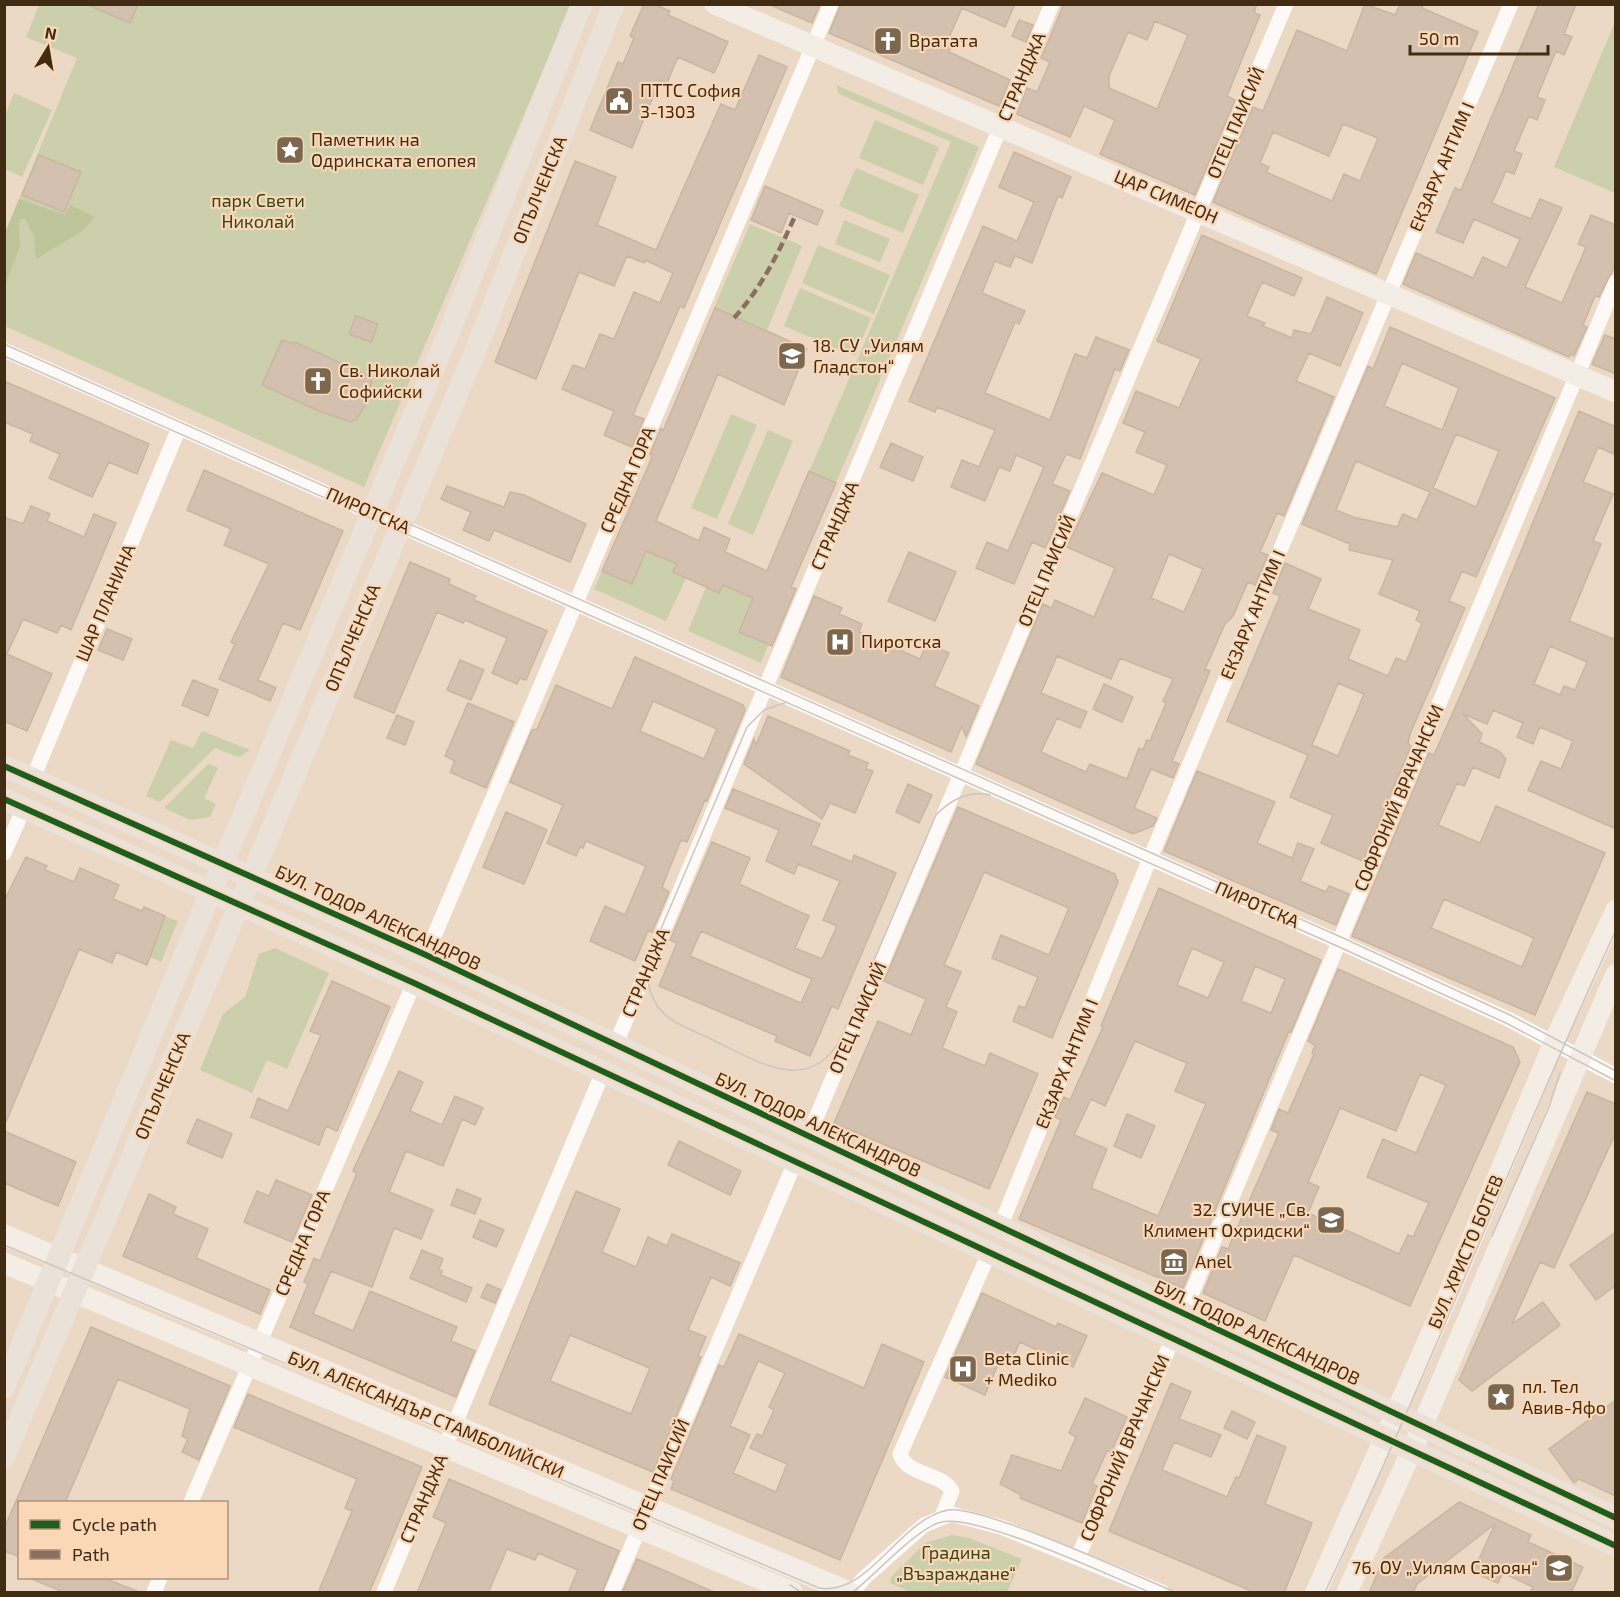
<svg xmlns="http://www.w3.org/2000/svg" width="1620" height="1597" font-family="'Exo 2',sans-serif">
<rect width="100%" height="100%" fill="#ebd8c5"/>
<path fill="#cbcfab" d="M39,5H571L364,487L5,326V233L77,58L26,37Z
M1615,22V193L1554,167Z
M836,85L979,147L836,483L809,472L951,142L839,94Z
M14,93L52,110L22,177L5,169V115Z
M875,120L939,147L923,185L859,158Z
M856,168L919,195L903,233L839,206Z
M844,220L890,239L880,262L835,244Z
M750,224L802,246L767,330L714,308Z
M818,245L890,275L874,314L802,283Z
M800,288L871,318L855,356L784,326Z
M731,414L757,425L717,519L691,508Z
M768,430L793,441L753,535L728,524Z
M646,551L677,564L673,572L686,578L666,621L594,589L602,571L632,584Z
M723,585L753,598L739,632L768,645L761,663L688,631L706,587Z
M202,731L250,750L239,757L215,748L160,802L146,796L171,740L193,748Z
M208,764L218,768L204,798L216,804L210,817L190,820L164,808Z
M165,916L178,921L161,962L150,957Z
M275,948L329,973L287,1069L267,1060L252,1093L200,1070L223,1014L245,997L259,954Z
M952,1535L969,1538L1022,1559L1007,1592H911L890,1583L891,1577L925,1543Z"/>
<path fill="#bfc59a" d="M19,199L65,215L70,205L95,217L81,232L36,259L34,236L25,219L19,220L20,247L5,285V233Z"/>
<path fill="#d3c0ae" stroke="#c9b6a2" stroke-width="1.5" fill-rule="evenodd" d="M86,4H138L130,23Z
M644,4H654L670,11L668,15L728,42L714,73L678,57L667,83L660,80L632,148L590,130L618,62L623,64L634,38L630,36Z
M768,4H820L812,23Z
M841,4H1015L1005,27L962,8L947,42L952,44L949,52L1010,80L999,106L829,33Z
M1064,4H1257L1254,13L1260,15L1227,96L1235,100L1195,195L1100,154L1115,120L1084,106L1070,137L1017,114L1027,88L1037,92L1050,62L1041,58ZM1155,21L1188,35L1157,109L1109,88V76L1128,32L1147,40Z
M1365,4L1395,15L1400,4H1424L1422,8L1478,32L1376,274L1213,202L1253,107L1263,111L1297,30L1347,51ZM1343,124L1378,138L1360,181L1344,174L1332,201L1266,172L1269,167L1260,163L1273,132L1329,156Z
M1539,4H1576L1564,34L1572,37L1564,55L1556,51L1537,97L1545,100L1537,120L1529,116L1514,151L1522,154L1514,174L1506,171L1492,203L1531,219L1540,199L1562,208L1525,287L1562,303L1586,247L1578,244L1591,215L1616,225V264L1599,297L1595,296L1583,325L1587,327L1574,356L1571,354L1569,357L1403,284L1416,253L1473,278L1483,257L1507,268L1520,239L1474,219L1463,243L1436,232L1455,188L1461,190Z
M1019,20L1033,25L1026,42L1012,36Z
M759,55L787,67L684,308L680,306L633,415L644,419L632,447L604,435L614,411L562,389L573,365L585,369L600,334L614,339L634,292L660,303L673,273L645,260L644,263L627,256L614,286L579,272L536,379L495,362L575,161L616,177L597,225L656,250L721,104L735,110Z
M1014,152L1071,177L1062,198L1058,196L1032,263L1015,256L1010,267L995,261L982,293L1025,311L1019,324L1015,322L985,393L1050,420L1075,354L1087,358L1096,337L1129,350L1120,371L1115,369L1080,459L1066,454L1052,484L1070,491L1049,540L1045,548L1032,542L1014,584L976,568L987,542L1008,551L1044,467L1016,455L1010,471L999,467L985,501L951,487L962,460L979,467L995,430L937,407L935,412L909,401L983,226L1017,241L1034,202L999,187Z
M39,155L81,172L64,212L22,195Z
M765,186L823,211L817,225L789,213L781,233L751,220Z
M1202,235L1302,278L1294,296L1262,282L1247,316L1265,323L1263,326L1292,338L1294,330L1311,334L1327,297L1363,313L1340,366L1309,353L1296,381L1334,397L1284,516L1277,513L1260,552L1268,555L1255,585L1248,582L1233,616L1225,624L1205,669L1210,671L1172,761L1179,764L1173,778L1151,769L1134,808L1157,818L1153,826L1133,834L976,764L1043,604L1052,608L1055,600L1094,617L1115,568L1067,547L1102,473L1154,495L1167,465L1136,452L1145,432L1123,423L1136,391L1179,408L1201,359L1157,341ZM1169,554L1203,569L1184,612L1151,598ZM1057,656L1111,679L1120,658L1173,679L1163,701L1166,703L1150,741L1147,740L1143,750L1139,748L1127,779L1090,764L1086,772L1041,752L1057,718L1080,728L1087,712L1041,693Z
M715,308L807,349L784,405L718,374L656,521L699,541L704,527L730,539L725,552L767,571L809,471L836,483L791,587L796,589L772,646L739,632L753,598L723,585L719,593L673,572L677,564L646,551L632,584L602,571L650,462L652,455L650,454L661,428L663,431Z
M356,316L378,324L371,342L349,334Z
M1390,327L1555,398L1476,577L1462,571L1449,601L1465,608L1410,734L1408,744L1411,746L1363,861L1321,843L1333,815L1290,797L1308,755L1227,721L1280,596L1273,593L1285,563L1321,579L1308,609L1360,630L1348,659L1388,676L1396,658L1406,662L1422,623L1416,620L1420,611L1379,594L1393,560L1349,550L1350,544L1302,524L1368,366L1373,369ZM1402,363L1459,388L1442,430L1384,406ZM1456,434L1499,451L1476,507L1433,488ZM1356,461L1430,492L1417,520L1403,514L1397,527L1353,517L1336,510ZM1338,683L1364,694L1338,756L1312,745Z
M1605,335L1616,339V374L1592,364Z
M282,340L294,344L295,342L369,376L372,382L368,391L369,399L356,420L351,422L319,411L262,385Z
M4,381L149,444L137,474L109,462L92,497L49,478L60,454L30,441L33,434L4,422Z
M1579,411L1616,427V455L1598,447L1583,482L1613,494L1593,541L1601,544L1569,621L1616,640V829L1528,790L1541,761L1561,769L1573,741L1540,727L1533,744L1517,737L1523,723L1493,710L1487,724L1463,714L1482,734L1479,742L1499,751L1506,759L1499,778L1473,767L1464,786L1457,783L1438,825L1480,843L1496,806L1605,853L1535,1015L1352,936L1429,753L1434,755L1476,660ZM1550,646L1587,662L1575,690L1564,686L1560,695L1534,684ZM1444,899L1534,938L1522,967L1431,928Z
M891,443L923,457L913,481L880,467Z
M204,470L343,531L300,630L283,623L258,680L276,688L270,701L219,679L235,644L231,642L269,564L224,545L231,529L187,510Z
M447,486L504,507L510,492L524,495L586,524L570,562L494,530L489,541L463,530L471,512L441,499Z
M31,506L50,514L47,521L84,537L94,514L116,523L71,630L61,625L57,633L23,619L7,654L52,674L27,731L4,721V517L23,524Z
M909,552L956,572L935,621L888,601Z
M410,562L450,579L449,584L476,596L474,600L547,631L526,680L520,678L517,684L492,673L507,638L465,620L463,623L437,612L394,713L354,697Z
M814,596L842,608L839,614L862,624L859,632L920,659L927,643L949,653L934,686L979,706L966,737L962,726L951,752L781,677Z
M107,629L132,639L123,660L98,650Z
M635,657L743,705L745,710L707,801L705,800L687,842L681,840L662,887L669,892L652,932L648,931L635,961L590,941L605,906L625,915L646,866L586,841L583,848L580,847L576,856L547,843L563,805L510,782L532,730L537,729L556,685L612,709ZM653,701L717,729L704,759L640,731Z
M460,660L484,670L471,700L447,690Z
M193,680L218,690L208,716L182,705Z
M1104,684L1133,697L1122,722L1093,709Z
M468,703L514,722L486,788L450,772L455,761L445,756Z
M397,715L414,722L405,745L387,738Z
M768,716L850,751L848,755L868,763L866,769L873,771L855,813L830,803L822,819L744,764L754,739L756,745Z
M1197,771L1275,802L1257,843L1292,858L1298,843L1314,849L1300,881L1326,892L1329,886L1349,894L1336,925L1164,851Z
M908,784L932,795L919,823L896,812Z
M733,789L820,824L811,845L852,862L854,855L896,873L838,1009L832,1006L810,1056L775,1041L777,1036L659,986L677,943L670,940L712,842L750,858L739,884L809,916L795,948L822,959L837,926L823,920L840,881L798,864L794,874L766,861L779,830L725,808ZM701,931L812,979L801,1003L690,956Z
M958,807L1115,874L1118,882L1052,1038L1013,1021L1019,1006L1025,1008L1038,977L992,958L1001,935L1049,955L1069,908L984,872L944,965L961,972L946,1007L957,1012L942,1048L985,1066L990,1053L1038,1074L989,1189L834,1123L878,1021L911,1035L926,999L884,981Z
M506,812L547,830L524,884L483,867Z
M26,857L47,866L45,870L74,882L80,868L119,885L113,899L142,911L144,907L165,916L147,965L116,952L112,963L79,949L5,1124L4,901Z
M1159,888L1321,960L1291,1032L1289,1031L1183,1288L1019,1219L1061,1120L1055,1117L1064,1097L1070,1100L1103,1027L1101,1026ZM1192,948L1224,962L1208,998L1177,985ZM1255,966L1285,979L1271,1013L1241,1001ZM1135,1041L1187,1063L1175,1091L1206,1104L1158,1216L1091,1188L1107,1149L1074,1135L1091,1099L1105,1106Z
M1338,969L1513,1047L1520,1062L1410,1306L1294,1255L1265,1321L1203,1293L1222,1247L1228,1249L1279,1133L1271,1130L1279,1109L1288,1113L1314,1054L1312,1053L1315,1045L1308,1041ZM1420,1074L1446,1085L1416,1153L1383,1139L1367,1177L1429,1203L1413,1237L1408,1235L1399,1254L1308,1213L1319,1187L1308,1182L1340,1108L1396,1131Z
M332,981L390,1007L337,1131L326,1126L319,1145L251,1117L258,1098L288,1111L321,1035L310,1031Z
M399,1071L423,1082L410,1111L442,1125L455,1096L483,1108L475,1125L462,1119L443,1166L406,1151L389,1192L433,1210L421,1239L394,1228L372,1287L331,1271L313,1314L353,1331L370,1291L457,1327L451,1341L475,1351L456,1397L290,1327L308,1284L304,1282L314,1258L320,1261L357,1173L353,1171Z
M1587,1092L1616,1104V1132L1554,1268L1540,1262L1512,1324L1543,1302L1560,1325L1472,1391L1459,1380Z
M1127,1114L1155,1126L1141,1158L1114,1146Z
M197,1119L232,1134L222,1158L187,1143Z
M4,1131L76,1162L58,1206L4,1183Z
M679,1141L741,1171L730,1195L668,1165Z
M276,1180L312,1195L292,1242L244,1222L257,1191L269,1196Z
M457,1189L481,1199L475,1214L451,1205Z
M576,1191L620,1209L602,1252L636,1267L648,1237L667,1246L672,1234L740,1263L730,1286L711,1277L688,1330L706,1337L698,1356L701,1357L653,1472L489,1404ZM570,1335L650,1368L631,1414L550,1381Z
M149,1194L176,1207L173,1214L208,1229L196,1258L270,1290L260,1314L123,1256Z
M480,1220L504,1230L496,1247L473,1237Z
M1616,1232V1285L1596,1300L1570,1265Z
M422,1250L443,1259L439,1269L442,1271L441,1275L472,1288L466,1302L410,1278Z
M487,1284L501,1290L495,1303L481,1297Z
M982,1293L1056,1327L1058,1323L1087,1336L1073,1367L1020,1342L1009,1366L999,1362L985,1395L945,1377Z
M91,1327L230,1386L199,1460L182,1452L188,1439L182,1436L190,1409L118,1379L65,1503H20V1557L4,1551V1529Z
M739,1334L864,1388L882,1344L924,1362L840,1560L671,1489L674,1481L671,1479L719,1365L724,1367ZM758,1361L785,1373L769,1407L774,1410L762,1436L757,1434L750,1448L787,1464L776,1492L733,1473L750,1435L730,1426Z
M1171,1383L1191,1392L1179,1419L1221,1435L1211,1457L1174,1442L1162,1470L1227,1497L1236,1477L1239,1478L1257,1435L1286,1447L1265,1504L1312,1523L1284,1593H1256L1109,1531Z
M248,1394L422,1467L369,1593H318L352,1511L345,1508L357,1479L234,1427Z
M1085,1398L1127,1417L1111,1452L1107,1451L1092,1484L1097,1486L1082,1523L1020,1498L1021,1495L1000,1484L1012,1455L1061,1471L1076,1437L1069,1433Z
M1616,1400V1496L1579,1479L1574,1483L1549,1449Z
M1232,1411L1255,1422L1247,1439L1224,1428Z
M449,1479L619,1551L602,1593H568L578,1570L538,1553L535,1560L507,1549L488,1593H417L446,1523L433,1517Z
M1459,1502L1531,1535L1528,1542L1583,1567L1571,1593H1530L1533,1587L1503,1573L1498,1583L1473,1572L1495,1524L1417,1584L1413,1593H1369L1384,1558Z
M637,1559L670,1573L716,1593H622Z
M30,1578H104L139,1592L65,1593Z"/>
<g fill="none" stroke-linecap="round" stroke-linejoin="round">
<path stroke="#fcf9f6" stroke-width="15" d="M4,350L1339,942L1508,1019L1616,1076
M33,778L179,428
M4,853L24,808
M426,955L831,4
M615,1046L1052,4
M808,1137L1286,4
M1000,1227L1148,863L1511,4
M1183,1314L1616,282
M191,1502L414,983
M942,1516L952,1491C941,1472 907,1476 900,1454L990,1251
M1078,1557L1173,1338
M154,1592L160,1578
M384,1592L603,1072
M612,1592L796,1160
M853,1592L863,1579L924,1525L951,1514L1001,1527L1162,1592"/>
<path stroke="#f4ede6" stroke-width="21" d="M715,4L1616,392
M4,1235L849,1592
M4,1263L792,1592
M1316,1592L1448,1296L1555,1040L1616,910
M1347,1592L1412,1450L1616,974"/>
<path stroke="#eae1d8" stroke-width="22" d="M4,766L426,955L1616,1518
M4,799L414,983L1616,1546
M4,1388L223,863L447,337L582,4
M4,1457L472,359L614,4"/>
<path stroke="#ccc6c0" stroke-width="1.5" d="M4,344L1341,937L1510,1015L1616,1071
M4,356L1337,946L1506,1023L1616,1081
M787,702L764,710L747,727L652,950C645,970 646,989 658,1007C671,1024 695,1031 713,1040C757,1061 809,1097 841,1038L936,815C950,800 969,790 990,795
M1492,1236L1549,1107L1560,1073
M4,1245L819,1588C869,1597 899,1519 948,1510C980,1504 1137,1576 1175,1592
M790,1585L801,1592
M853,1592C876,1574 912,1533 938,1523C971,1510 1112,1577 1149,1592
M1325,1592C1429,1375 1514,1149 1616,930"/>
<path stroke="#8d6e63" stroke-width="4.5" stroke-dasharray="9 4.5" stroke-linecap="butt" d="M734,318C762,287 778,254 795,216"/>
<g stroke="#fad7b6" stroke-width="10">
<path id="cycleway" d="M4,766L426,955L1616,1518
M4,799L414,983L1616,1546"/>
</g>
<use href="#cycleway" stroke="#1b5e20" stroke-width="6"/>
</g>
<defs>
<g id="church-square" transform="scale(1.5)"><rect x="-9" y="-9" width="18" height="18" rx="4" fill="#7c6851" stroke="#fad7b6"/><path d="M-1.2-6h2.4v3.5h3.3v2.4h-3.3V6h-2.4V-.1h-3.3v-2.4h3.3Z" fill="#fff"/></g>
<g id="civic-square" transform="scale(1.5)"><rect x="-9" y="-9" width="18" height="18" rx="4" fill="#7c6851" stroke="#fad7b6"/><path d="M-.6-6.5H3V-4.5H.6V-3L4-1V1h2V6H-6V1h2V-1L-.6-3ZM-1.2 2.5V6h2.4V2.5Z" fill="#fff"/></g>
<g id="sight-square" transform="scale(1.5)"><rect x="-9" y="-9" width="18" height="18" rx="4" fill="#7c6851" stroke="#fad7b6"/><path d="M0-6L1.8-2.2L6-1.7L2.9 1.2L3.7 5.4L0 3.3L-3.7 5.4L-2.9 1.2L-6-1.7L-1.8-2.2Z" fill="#fff"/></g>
<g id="school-square" transform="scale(1.5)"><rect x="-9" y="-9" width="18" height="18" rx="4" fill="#7c6851" stroke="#fad7b6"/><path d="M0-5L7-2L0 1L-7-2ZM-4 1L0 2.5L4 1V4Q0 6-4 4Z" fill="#fff"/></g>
<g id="hospital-square" transform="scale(1.5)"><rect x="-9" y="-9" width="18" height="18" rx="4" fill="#7c6851" stroke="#fad7b6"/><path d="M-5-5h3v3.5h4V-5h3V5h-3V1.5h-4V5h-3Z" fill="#fff"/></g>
<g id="museum-square" transform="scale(1.5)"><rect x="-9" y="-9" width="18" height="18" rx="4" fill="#7c6851" stroke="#fad7b6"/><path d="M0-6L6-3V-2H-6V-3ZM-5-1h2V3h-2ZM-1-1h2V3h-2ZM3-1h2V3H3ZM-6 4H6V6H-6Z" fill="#fff"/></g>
</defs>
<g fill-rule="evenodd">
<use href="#church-square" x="888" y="41"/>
<use href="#civic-square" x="619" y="101"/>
<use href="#sight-square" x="290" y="150"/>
<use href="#school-square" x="792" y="356"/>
<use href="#church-square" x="318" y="381"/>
<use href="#hospital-square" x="840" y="642"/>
<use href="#school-square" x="1331" y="1220"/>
<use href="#museum-square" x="1174" y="1262"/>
<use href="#hospital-square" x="963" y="1369"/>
<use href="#sight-square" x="1501" y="1397"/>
<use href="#school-square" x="1559" y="1568"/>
</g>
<g text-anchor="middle" stroke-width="4.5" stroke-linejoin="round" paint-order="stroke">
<g font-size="18" fill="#412b13" stroke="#fad7b6" text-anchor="start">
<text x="909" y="47">Вратата</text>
<text x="640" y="97">ПТТС София<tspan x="640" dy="21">3-1303</tspan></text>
<text x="311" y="146">Паметник на<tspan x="311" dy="21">Одринската епопея</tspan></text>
<text x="813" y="352">18. СУ „Уилям<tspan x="813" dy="21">Гладстон“</tspan></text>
<text x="339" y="377">Св. Николай<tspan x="339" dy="21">Софийски</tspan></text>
<text x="861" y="648">Пиротска</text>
<text x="1310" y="1216" text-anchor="end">32. СУИЧЕ „Св.<tspan x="1310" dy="21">Климент Охридски“</tspan></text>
<text x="1195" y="1268">Anel</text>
<text x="984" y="1365">Beta Clinic<tspan x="984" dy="21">+ Mediko</tspan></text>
<text x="1522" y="1393">пл. Тел<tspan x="1522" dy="21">Авив-Яфо</tspan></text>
<text x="1538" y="1574" text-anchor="end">76. ОУ „Уилям Сароян“</text>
</g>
<g font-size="18" fill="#412b13" stroke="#fad7b6">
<text transform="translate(1022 77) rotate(-67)" y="6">СТРАНДЖА</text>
<text transform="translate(1236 123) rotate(-67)" y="6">ОТЕЦ ПАИСИЙ</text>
<text transform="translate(1442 167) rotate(-67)" y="6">ЕКЗАРХ АНТИМ I</text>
<text transform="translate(540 190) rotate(-68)" y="6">ОПЪЛЧЕНСКА</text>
<text transform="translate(1166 197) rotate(23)" y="6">ЦАР СИМЕОН</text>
<text transform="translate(628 480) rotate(-67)" y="6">СРЕДНА ГОРА</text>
<text transform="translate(368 511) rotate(24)" y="6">ПИРОТСКА</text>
<text transform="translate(835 526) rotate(-67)" y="6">СТРАНДЖА</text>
<text transform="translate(1047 571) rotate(-67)" y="6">ОТЕЦ ПАИСИЙ</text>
<text transform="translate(106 603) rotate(-67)" y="6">ШАР ПЛАНИНА</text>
<text transform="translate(1253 615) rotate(-67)" y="6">ЕКЗАРХ АНТИМ I</text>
<text transform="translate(353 638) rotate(-67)" y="6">ОПЪЛЧЕНСКА</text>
<text transform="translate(1399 798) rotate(-67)" y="6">СОФРОНИЙ ВРАЧАНСКИ</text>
<text transform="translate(1257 905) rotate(24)" y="6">ПИРОТСКА</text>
<text transform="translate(378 918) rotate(25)" y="6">БУЛ. ТОДОР АЛЕКСАНДРОВ</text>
<text transform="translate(646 973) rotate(-67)" y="6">СТРАНДЖА</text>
<text transform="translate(858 1018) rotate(-67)" y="6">ОТЕЦ ПАИСИЙ</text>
<text transform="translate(1067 1064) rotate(-68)" y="6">ЕКЗАРХ АНТИМ I</text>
<text transform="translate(163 1086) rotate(-67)" y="6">ОПЪЛЧЕНСКА</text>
<text transform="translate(818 1125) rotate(25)" y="6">БУЛ. ТОДОР АЛЕКСАНДРОВ</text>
<text transform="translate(303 1243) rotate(-67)" y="6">СРЕДНА ГОРА</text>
<text transform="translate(1466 1252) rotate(-67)" y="6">БУЛ. ХРИСТО БОТЕВ</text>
<text transform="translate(1257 1333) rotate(25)" y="6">БУЛ. ТОДОР АЛЕКСАНДРОВ</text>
<text transform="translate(426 1415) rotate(23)" y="6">БУЛ. АЛЕКСАНДЪР СТАМБОЛИЙСКИ</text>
<text transform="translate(1125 1448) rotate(-67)" y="6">СОФРОНИЙ ВРАЧАНСКИ</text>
<text transform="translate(661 1475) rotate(-67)" y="6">ОТЕЦ ПАИСИЙ</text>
<text transform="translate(424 1499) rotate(-67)" y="6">СТРАНДЖА</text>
</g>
<g font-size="18" fill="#344517" stroke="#fad7b6">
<text x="258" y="207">парк Свети<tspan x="258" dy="21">Николай</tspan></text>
<text x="956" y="1559">Градина<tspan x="956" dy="21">„Възраждане“</tspan></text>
</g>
</g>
<rect width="1620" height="1597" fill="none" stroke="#412b13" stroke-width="12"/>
<rect x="18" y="1501" width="210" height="78" fill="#fad7b6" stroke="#b09275" stroke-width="1.5"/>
<rect x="30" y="1520" width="30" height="9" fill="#1b5e20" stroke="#b09275" stroke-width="1.5"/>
<text x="72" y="1531" font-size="18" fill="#412b13">Cycle path</text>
<rect x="30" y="1550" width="30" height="9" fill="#8d6e63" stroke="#b09275" stroke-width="1.5"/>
<text x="72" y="1561" font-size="18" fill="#412b13">Path</text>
<g transform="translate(48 48) rotate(11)" stroke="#fad7b6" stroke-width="4.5" paint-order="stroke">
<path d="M0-4.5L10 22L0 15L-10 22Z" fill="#412b13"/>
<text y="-9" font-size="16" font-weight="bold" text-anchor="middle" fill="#412b13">N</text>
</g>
<path d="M1410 45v9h138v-9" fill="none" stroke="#412b13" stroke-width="3"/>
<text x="1419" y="45" font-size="18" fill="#412b13" stroke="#fad7b6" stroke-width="4.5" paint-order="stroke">50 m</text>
</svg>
